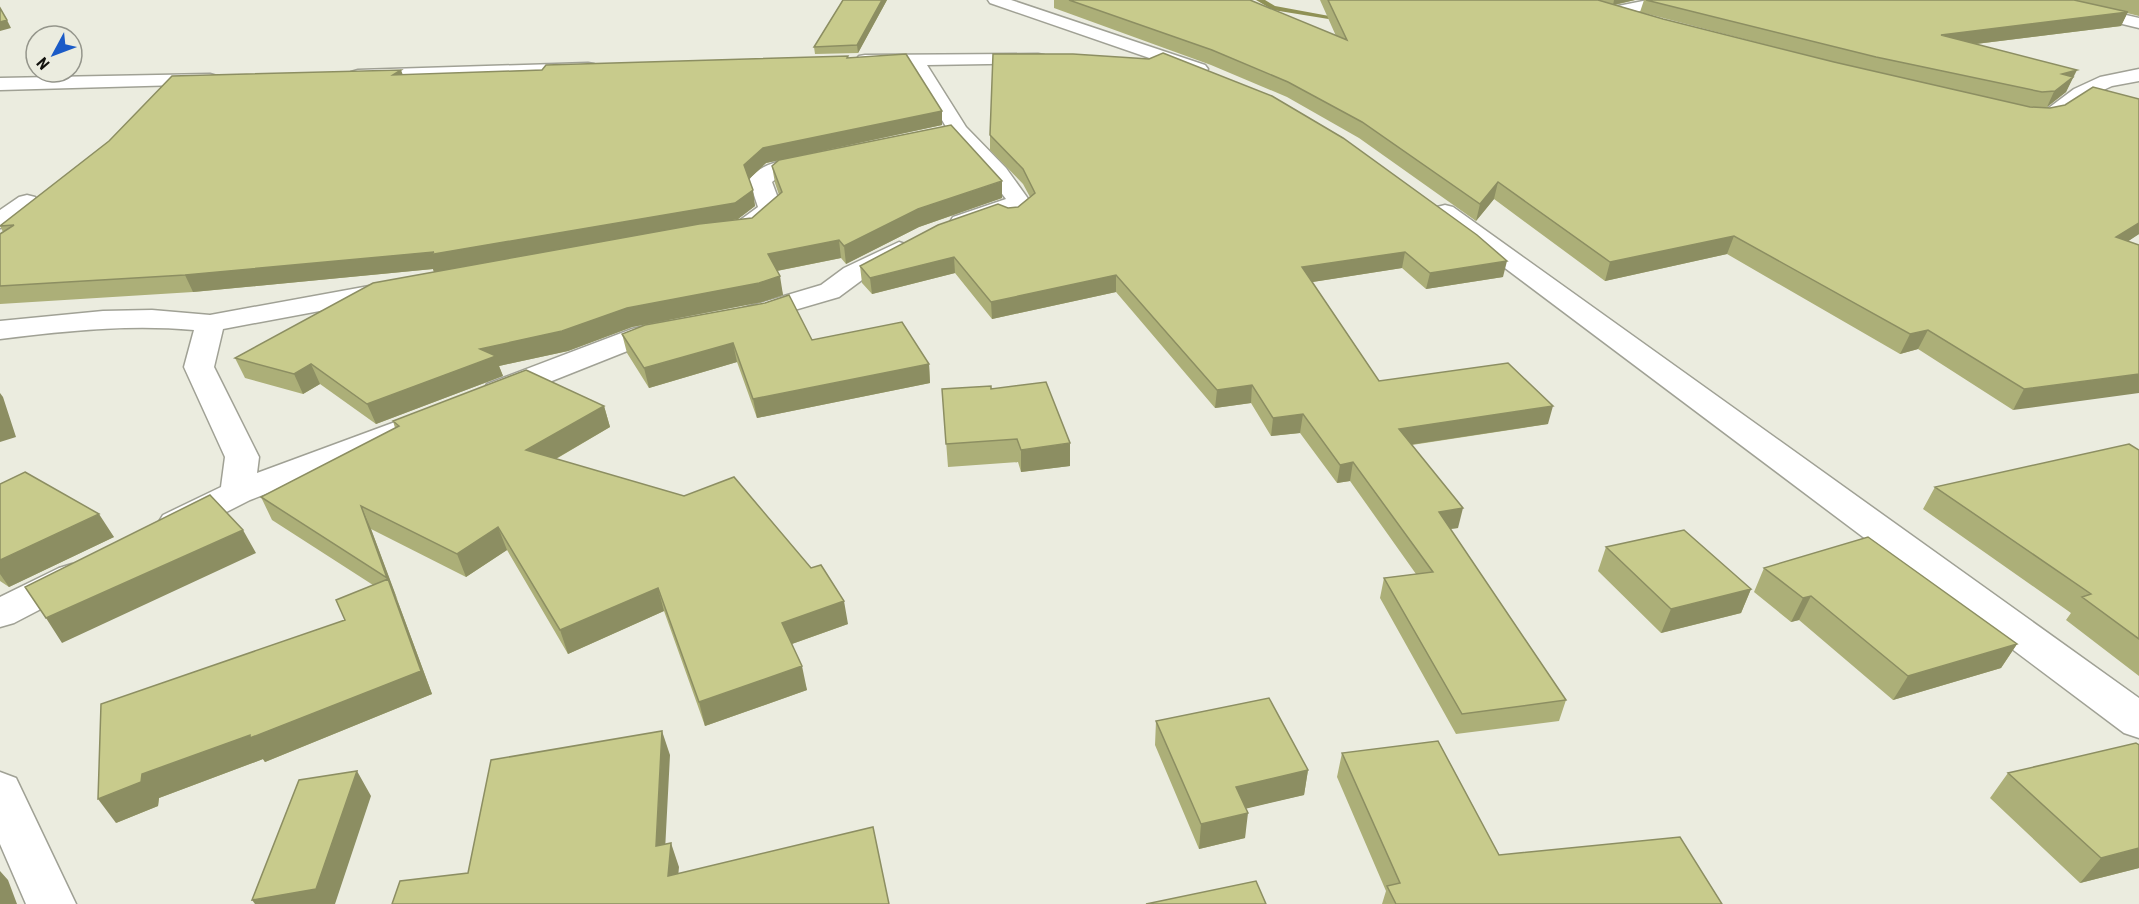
<svg xmlns="http://www.w3.org/2000/svg" width="2139" height="904" font-family="'Roboto Condensed',sans-serif">
<rect width="100%" height="100%" fill="#ebecdf"/>
<g fill="none" stroke-linecap="round" stroke-linejoin="round">
<path fill="#8f9155" fill-rule="evenodd" d="M1256,0H1265L1275,6L1351,20L1347,22L1273,10Z"/>
<g stroke="#a0a195" stroke-width="3">
<path id="minor" d="M988,0H1011L1205,65L1208,69L1205,73H1193L990,3Z
M1648,0H1681L1673,5L1609,17L1601,12L1603,9Z
M2033,0H2061L2139,18V28L2035,3Z
M1038,54L1044,55L1047,59L1044,63L927,65L966,127L1006,168L1034,207C1026,218 1010,227 999,217L962,229L953,227L950,222L953,217L1006,199L990,178L951,135L909,65H865L859,64L856,60L859,56L865,55Z
M588,63L594,64L597,68L594,72L358,82L351,80L349,76L351,72L358,70Z
M2139,69V81L2112,86L2099,92L2139,102V114L2085,100C2064,118 2048,126 2020,119L2017,115L2020,111L2046,110L2074,89L2100,77Z
M210,74L217,76L219,80L217,84L0,90V78Z
M817,155L825,157L828,162L825,167L781,175L772,182L782,209C770,226 749,239 728,234L725,229L728,224L739,221L758,207L749,180C763,159 794,160 817,155Z
M27,195L35,197L39,202C31,213 13,225 0,228V210L19,197Z
M1445,205L1453,207L2139,698V738L2124,733L1437,217L1433,212L1437,207Z
M899,242L908,245L912,250L908,255L862,280L839,297L750,323L740,321L736,315L740,309L821,285L844,268Z
M391,282L400,284L404,290L400,296L223,329L214,367L259,457L257,473L406,418L417,421L422,428L417,435L250,500L189,531L176,534L163,531L158,523L163,515L221,487L225,457L184,367L194,330C128,324 65,331 0,339V321L103,311L152,310L210,315Z
M666,321L676,324L680,330L676,336L650,342L509,398L498,400L487,398L483,391L487,384L632,329Z
M72,564L85,568L91,577L85,586L14,623L0,627V597L59,568Z
M0,772L16,778L76,904H26L0,844Z"/>
</g>
<use href="#minor" fill="#fff" fill-rule="evenodd"/>
</g>
<path fill="#acaf78" fill-rule="evenodd" d="M843,0H887L858,53L815,54L814,47Z
M1054,0H1250L1336,36L1320,0H1635L1615,5L1640,12L1644,0H2139V16L2127,13L2121,26L1976,44L2073,77L2066,92L2047,107H2040L2050,108L2139,99V234L2128,241L2013,410L1918,349L1900,354L1727,254L1605,281L1494,199L1476,221L1359,138L1287,97L1211,65L1054,8ZM1644,13L1835,63L1663,19Z
M848,58L942,111V125L766,163L749,179L755,206L738,219L728,221L752,218L779,195L775,183L772,166L1002,198L919,227L846,264L841,258L777,271L783,295L762,302L632,327L568,351L499,366L503,376L376,424L320,384L303,394L245,378L235,358L434,272L433,269L193,292L0,304V234L3,232L0,226L403,75Z
M990,135L1503,277L1426,289L1402,268L1312,282L1379,381L1548,424L1412,445L1458,528L1450,529L1566,700L1559,721L1456,734L1380,598L1384,578L1416,574L1350,481L1337,483L1300,433L1271,436L1251,403L1215,408L1116,292L992,319L955,273L872,294L862,283L860,266L1008,208L1018,207L1030,197L1023,184L990,150Z
M622,334L812,340L929,364L930,383L757,418L737,362L649,388L627,353Z
M942,389H991L1070,466L1021,472L1018,462L948,467Z
M604,406L610,427L556,459L848,624L792,644L807,690L705,726L664,611L568,654L507,550L466,577L371,529L432,694L265,762L263,759L159,798L158,806L116,823L345,620L373,585L272,520L261,497L395,428L393,421Z
M2139,450V676L2066,620L2071,613L1923,509L1935,487Z
M0,484L114,537L9,587L0,581Z
M1606,547L1751,589L1741,613L1661,633L1598,571Z
M1764,568L2017,644L2001,668L1893,700L1799,620L1791,622L1754,592Z
M1156,721L1308,770L1304,795L1246,808L1245,838L1199,849L1155,745Z
M1342,753L1499,855L1722,904H1382L1386,891L1337,777Z
M2008,773L2139,868L2080,883L1990,798Z"/>
<path fill="#8c8e62" d="M882,0H887L858,53L857,45Z
M1614,0H1635L1613,5Z
M2128,12L2121,26L1935,49L1941,35Z
M7,20L11,28L0,31V22Z
M401,70L406,83L393,75Z
M2077,70L2066,92L2047,107L2062,74Z
M942,111V125L766,163L747,181L744,165L763,148Z
M1002,181V198L919,227L846,264L844,246L918,209Z
M1498,182L1494,199L1476,221L1480,204Z
M753,190L755,206L738,219L434,272L433,269L193,292L185,275Z
M2139,223V234L2106,256L2116,237Z
M1734,236L1727,254L1605,281L1610,262Z
M839,240L841,258L771,272L768,254Z
M1405,252L1402,268L1300,284L1302,267Z
M954,257L955,273L872,294L870,278Z
M1507,261L1503,277L1426,289L1430,273Z
M1116,275V292L992,319L991,302Z
M780,276L783,295L762,302L632,327L568,351L499,366L503,376L376,424L367,404L480,349L627,308Z
M1928,330L1918,349L1900,354L1910,334Z
M733,343L737,362L649,388L644,368Z
M311,364L320,384L303,394L294,374Z
M929,364L930,383L757,418L753,399Z
M2139,374V393L2013,410L2024,389Z
M1252,385L1251,403L1215,408L1217,390Z
M0,393L3,397L16,437L0,442Z
M604,406L610,427L533,472L526,450Z
M1553,406L1548,424L1395,447L1399,429Z
M1303,414L1300,433L1271,436L1273,418Z
M1070,443V466L1021,472V450Z
M1353,462L1350,481L1337,483L1340,465Z
M361,506L371,529L398,601L387,578Z
M1463,508L1458,528L1434,531L1439,512Z
M99,514L114,537L9,587L0,574V560Z
M498,527L507,550L466,577L457,554Z
M243,530L256,553L62,643L46,618Z
M388,579L398,602L432,694L265,762L263,759L159,798L158,806L116,823L98,799L142,774L250,735Z
M658,588L664,611L568,654L560,630Z
M1751,589L1741,613L1661,633L1671,609Z
M1811,596L1799,620L1791,622L1803,598Z
M844,601L848,624L786,646L782,623Z
M2017,644L2001,668L1893,700L1908,676Z
M802,666L807,690L705,726L699,702Z
M662,731L670,755L664,870L656,846Z
M1308,770L1304,795L1232,812L1236,787Z
M357,771L371,796L335,904H255L252,900Z
M1248,813L1245,838L1199,849L1201,824Z
M671,843L679,867L676,900L668,876Z
M2139,848V868L2080,883L2101,858Z
M0,871L8,880L17,904H0Z"/>
<path fill="#c8cb8c" stroke="#8c8e62" stroke-width="1.5" d="M843,0H882L857,45L814,47Z
M1069,0H1250L1347,40L1328,0H1598L1663,19L1834,62L2030,107L2050,108L2065,105L2093,87L2139,99V223L2116,237L2139,245V374L2024,389L1928,330L1910,334L1734,236L1610,262L1498,182L1480,204L1362,122L1288,82L1212,50Z
M1646,0H2074L2128,12L1941,35L2077,70L2062,74L2073,77L2055,91L2042,92L1876,57Z
M0,8L7,20L0,22Z
M1163,53L1272,96L1343,138L1477,235L1507,261L1430,273L1405,252L1302,267L1379,381L1508,363L1553,406L1399,429L1463,508L1439,512L1566,700L1462,714L1384,578L1433,572L1353,462L1340,465L1303,414L1273,418L1252,385L1217,390L1116,275L991,302L954,257L870,278L860,266L938,225L998,204L1008,208L1018,207L1035,193L1023,169L990,135L993,54H1073L1149,59Z
M906,54L942,111L763,148L744,165L753,190L735,203L428,255L434,252L185,275L0,286V234L14,225L0,226L109,141L172,76L401,70L393,75L542,70L546,65L848,56L847,58Z
M951,125L1002,181L918,209L844,246L839,240L768,254L780,276L759,283L627,308L562,331L480,349L496,356L367,404L311,364L294,374L235,358L373,283L699,224L752,218L782,192L772,166L779,160Z
M789,295L812,340L902,322L929,364L753,399L733,343L644,368L622,334L645,325L765,303Z
M526,370L604,406L526,450L684,496L734,477L811,568L821,565L844,601L782,623L802,666L699,702L658,588L560,630L498,527L457,554L361,506L387,578L261,497L399,426L393,421Z
M1046,382L1070,443L1021,450L1017,439L946,444L942,389L991,386V389Z
M2129,444L2139,450V639L2082,597L2091,594L1935,487Z
M25,472L99,514L0,560V484Z
M210,495L243,530L46,618L25,587Z
M1684,530L1751,589L1671,609L1606,547Z
M1868,537L2017,644L1908,676L1811,596L1803,598L1764,568Z
M388,579L421,671L250,738V735L142,774L141,782L98,799L101,704L345,620L336,600Z
M1269,698L1308,770L1236,787L1248,813L1201,824L1156,721Z
M662,731L656,846L671,843L668,876L873,827L889,904H392L400,881L468,873L491,760Z
M1438,741L1499,855L1680,837L1722,904H1396L1387,886L1400,883L1342,753Z
M2136,743L2139,745V848L2101,858L2008,773Z
M357,771L316,889L252,900L299,780Z
M1256,881L1266,904H1146Z"/>
<g transform="translate(54 54) rotate(229)"><circle r="28" fill="#ebecdf" stroke="#94958b" stroke-width="1.5"/>
<path d="M0-4.5L10 22L0 15L-10 22Z" fill="#1b5bc7"/>
<text y="-9" font-size="16" font-weight="bold" text-anchor="middle" fill="#12120e">N</text>
</g>
</svg>
